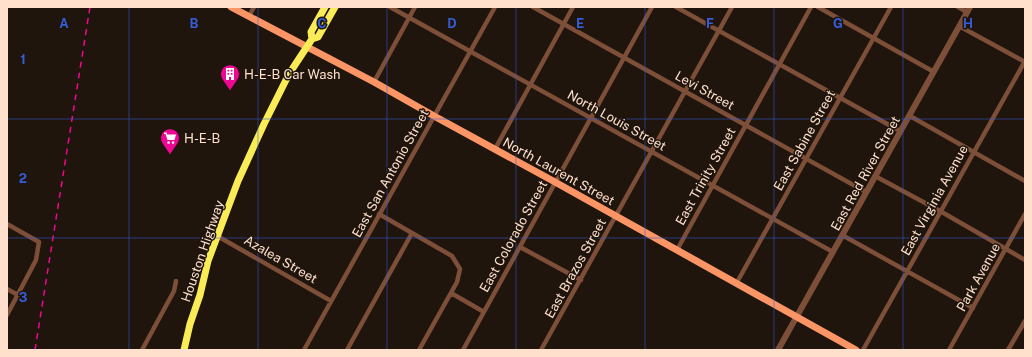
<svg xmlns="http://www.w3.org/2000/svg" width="1032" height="357" font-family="'Public Sans',sans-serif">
<rect width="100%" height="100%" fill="#1f150d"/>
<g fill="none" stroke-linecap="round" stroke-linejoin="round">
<path stroke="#7d4f39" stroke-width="4.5" d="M390,7L833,252
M533,7L866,192
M676,7L900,131
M818,7L934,72
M958,7L967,12
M249,16L254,7
M959,26L1025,62
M374,82L415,7
M910,116L1025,181
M495,149L573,7
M875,176L940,211L1025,260
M379,214L452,256L460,269L457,282L419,350
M7,224L39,242L36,260L7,315
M842,235L973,308
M219,237L331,301
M520,247L581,280
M677,250L811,7
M736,284L891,7
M7,289L18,295
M451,293L484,312
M142,350L174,291L176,281
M304,350L495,7
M347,350L412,233
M463,350L652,7
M541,350L732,7
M863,350L1025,61
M949,350L1025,214
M1008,350L1025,321"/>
<path stroke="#7d4f39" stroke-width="6" d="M778,350L970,7"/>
<path stroke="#fb9566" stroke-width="7" d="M231,7L374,82L434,116L555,182L856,350"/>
<path stroke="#faec57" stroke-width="7" d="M312,39L318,37L335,7
M184,350L190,324L200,295L208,261L238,181L264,124L289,74L312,39L311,32L325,7"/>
<path stroke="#ef0794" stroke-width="1.5" stroke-dasharray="6 5" stroke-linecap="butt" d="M35,350L90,7"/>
</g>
<path fill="none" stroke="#345dd7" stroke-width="1" stroke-opacity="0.55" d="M129,7V350M258,7V350M387,7V350M516,7V350M645,7V350M774,7V350M903,7V350M7,119H1025M7,238H1025"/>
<defs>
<g id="building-pin" transform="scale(1)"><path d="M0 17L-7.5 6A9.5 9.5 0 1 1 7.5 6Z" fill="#ef0794" stroke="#1f150d"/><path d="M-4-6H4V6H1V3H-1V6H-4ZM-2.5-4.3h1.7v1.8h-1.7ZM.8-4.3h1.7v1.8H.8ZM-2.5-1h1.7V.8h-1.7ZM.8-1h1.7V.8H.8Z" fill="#fff"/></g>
<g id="supermarket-pin" transform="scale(1)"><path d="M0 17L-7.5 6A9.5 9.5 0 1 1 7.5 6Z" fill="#ef0794" stroke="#1f150d"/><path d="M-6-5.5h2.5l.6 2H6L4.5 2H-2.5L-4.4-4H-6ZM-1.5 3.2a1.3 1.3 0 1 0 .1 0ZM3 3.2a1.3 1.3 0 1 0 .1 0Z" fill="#fff"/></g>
</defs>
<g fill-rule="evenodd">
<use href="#building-pin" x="230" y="74"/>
<use href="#supermarket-pin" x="170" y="138"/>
</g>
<g text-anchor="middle" stroke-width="3" stroke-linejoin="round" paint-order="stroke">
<g font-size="13" fill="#fee0cc" stroke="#1f150d" text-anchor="start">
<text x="244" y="79">H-E-B Car Wash</text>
<text x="184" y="143">H-E-B</text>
</g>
<g font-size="13" fill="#fee0cc" stroke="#1f150d">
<text transform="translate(705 90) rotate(29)" y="5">Levi Street</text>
<text transform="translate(617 120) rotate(29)" y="5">North Louis Street</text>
<text transform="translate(804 140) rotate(-61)" y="5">East Sabine Street</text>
<text transform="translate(559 171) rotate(29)" y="5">North Laurent Street</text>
<text transform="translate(390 173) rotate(-61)" y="5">East San Antonio Street</text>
<text transform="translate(865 173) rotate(-61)" y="5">East Red River Street</text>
<text transform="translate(705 176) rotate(-61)" y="5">East Trinity Street</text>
<text transform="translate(934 200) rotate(-61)" y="5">East Virginia Avenue</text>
<text transform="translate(513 236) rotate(-61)" y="5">East Colorado Street</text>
<text transform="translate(202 251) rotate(-71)" y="5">Houston Highway</text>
<text transform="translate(281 259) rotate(30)" y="5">Azalea Street</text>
<text transform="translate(575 268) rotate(-61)" y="5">East Brazos Street</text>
<text transform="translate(978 277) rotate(-61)" y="5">Park Avenue</text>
</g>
</g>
<g font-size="13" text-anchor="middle" font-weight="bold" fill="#345dd7" stroke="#1f150d" stroke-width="3" stroke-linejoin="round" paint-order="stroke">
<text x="64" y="28">A</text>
<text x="194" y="28">B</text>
<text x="322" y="28">C</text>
<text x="452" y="28">D</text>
<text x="580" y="28">E</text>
<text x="710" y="28">F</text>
<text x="838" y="28">G</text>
<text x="968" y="28">H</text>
<text x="23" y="64">1</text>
<text x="23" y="183">2</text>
<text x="23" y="302">3</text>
</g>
<rect width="1032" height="357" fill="none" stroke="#fee0cc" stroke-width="16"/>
</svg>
